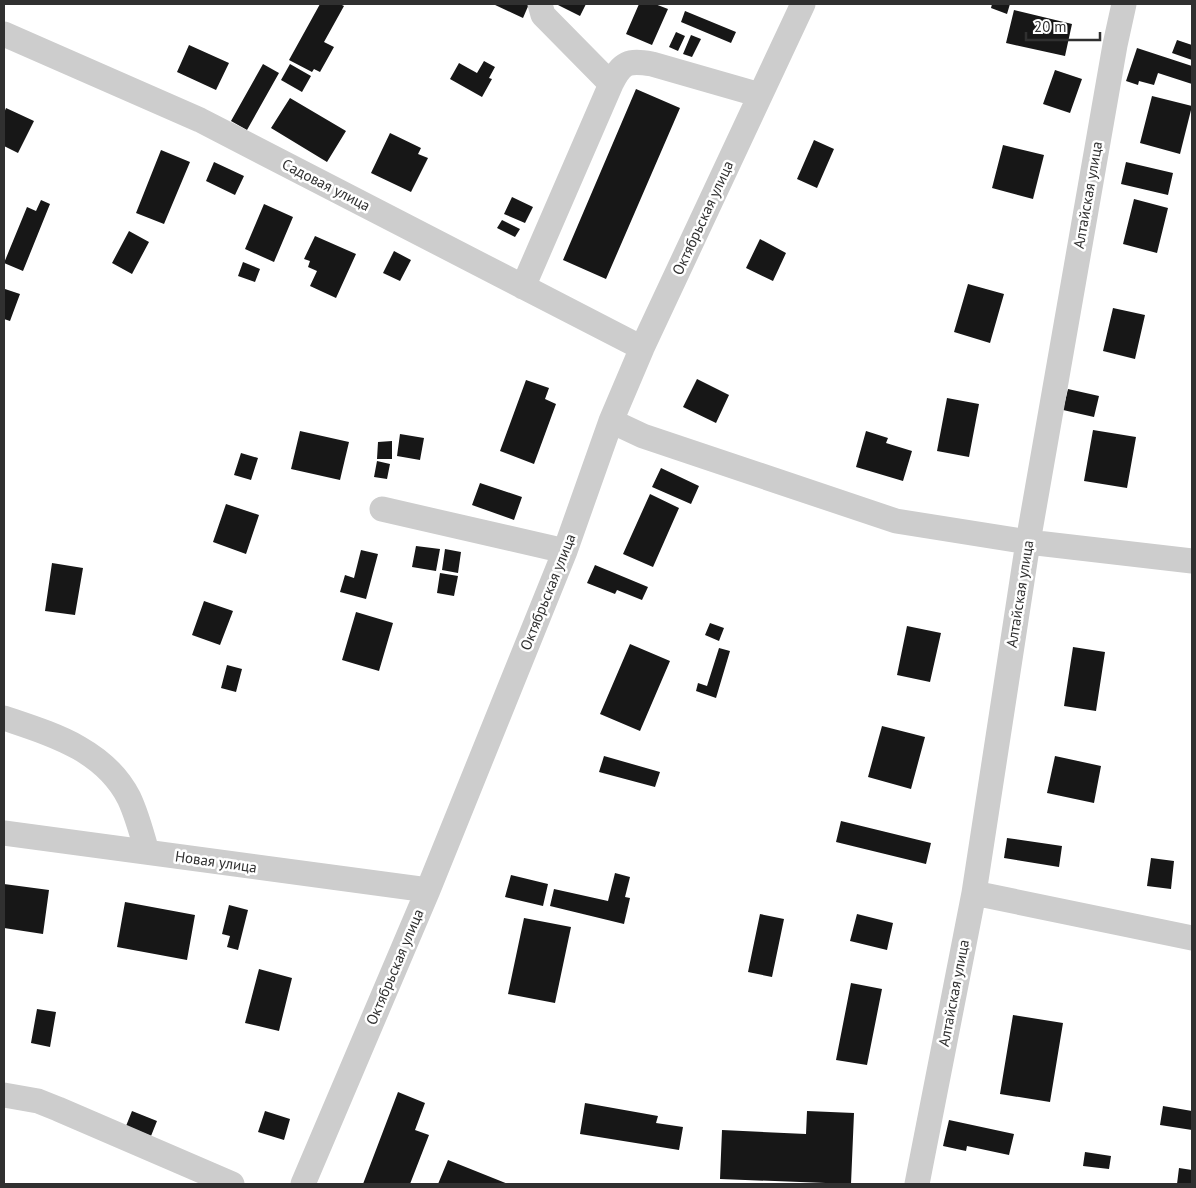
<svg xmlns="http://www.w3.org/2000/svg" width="1196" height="1188" font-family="'PT Sans',sans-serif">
<rect width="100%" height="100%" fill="#fff"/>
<path fill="#171717" d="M320,4H340L344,6L324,42L334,47L320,72L314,69L312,72L289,60Z
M493,4H529L523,18Z
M556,4H586L580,16Z
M639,4H655L668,9L652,45L626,34Z
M992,4H1010L1007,14L991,8Z
M1014,10L1072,24L1065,56L1006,43Z
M685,11L736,32L731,43L681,22Z
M676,32L685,36L678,51L669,47Z
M691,35L701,39L692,57L683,54Z
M1177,40L1192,45V60L1172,53Z
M189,45L229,63L216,90L177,72Z
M1137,48L1192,66V84L1158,73L1154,85L1139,81L1138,85L1126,81Z
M484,61L495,67L489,78L492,79L482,97L450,79L459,63L477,73Z
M263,64L279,73L247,130L231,121Z
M290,64L311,76L302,92L281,80Z
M1055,70L1082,79L1070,113L1043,104Z
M636,89L680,108L606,279L563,260Z
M1152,96L1192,106L1180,154L1140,143Z
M290,98L346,131L327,162L271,128Z
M6,108L34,121L18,153L4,146V113Z
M390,133L421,148L418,154L428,158L411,192L371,173Z
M814,140L834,149L817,188L797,179Z
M1003,145L1044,155L1033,199L992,188Z
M161,150L190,162L164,224L136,213Z
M214,162L244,176L235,195L206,181Z
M1126,162L1173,173L1168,195L1121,184Z
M512,197L533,207L525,223L504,214Z
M1134,199L1168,208L1157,253L1123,244Z
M41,200L50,204L23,271L4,263L27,207L36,211Z
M264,204L293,217L274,262L245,249Z
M502,220L520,229L515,237L497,228Z
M129,231L149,242L132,274L112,263Z
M315,236L356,254L336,298L310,286L317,271L308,267L310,261L304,259Z
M760,239L786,253L773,281L746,268Z
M394,251L411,260L400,281L383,273Z
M243,262L260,269L255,282L238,276Z
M968,284L1004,294L990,343L954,332Z
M5,289L20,294L10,321L4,319Z
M1113,308L1145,315L1135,359L1103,351Z
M697,379L729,395L716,423L683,407Z
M526,380L549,388L545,399L556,404L534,464L500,451Z
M1068,389L1099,396L1094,417L1063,410Z
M947,398L979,404L969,457L937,451Z
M1093,430L1136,437L1127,488L1084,481Z
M300,431L349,442L340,480L291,469Z
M866,431L888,438L886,443L912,451L903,481L856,467Z
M400,434L424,438L420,460L397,456Z
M392,441V459H377L378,442Z
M241,453L258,458L251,480L234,475Z
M377,461L390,464L387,479L374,477Z
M661,468L699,486L691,504L652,487Z
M480,483L522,497L514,520L472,505Z
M650,494L679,508L653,567L623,554Z
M226,504L259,515L246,554L213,542Z
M416,546L440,549L436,571L412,567Z
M445,549L461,552L458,573L442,570Z
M361,550L378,554L366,599L340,592L345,575L354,578Z
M52,563L83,568L75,615L45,611Z
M595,565L648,587L642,600L617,590L615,594L587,583Z
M440,573L458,576L454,596L437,593Z
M204,601L233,611L220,645L192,635Z
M356,612L393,623L379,671L342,660Z
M710,623L724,628L719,641L705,635Z
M907,626L941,633L930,682L897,675Z
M630,644L670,661L640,731L600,714Z
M1073,647L1105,652L1096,711L1064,706Z
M719,648L730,651L716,698L696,691L698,683L707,686Z
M227,665L242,669L236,692L221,688Z
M882,726L925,737L911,789L868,777Z
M604,756L660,772L655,787L599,772Z
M1055,756L1101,766L1094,803L1047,793Z
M841,821L931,843L926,864L836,842Z
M1007,838L1062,846L1059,867L1004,858Z
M1151,858L1174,861L1171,889L1147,886Z
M615,873L630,877L625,897L630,898L624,924L550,906L554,889L608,901Z
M511,875L548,884L543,906L505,897Z
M4,884L49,890L43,934L4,928Z
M125,902L195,915L187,960L117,947Z
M229,905L248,910L238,950L227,947L230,936L222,934Z
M760,914L784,919L772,977L748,972Z
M857,914L893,923L887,950L850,941Z
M524,918L571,927L555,1003L508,994Z
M259,969L292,978L279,1031L245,1023Z
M851,983L882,989L867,1065L836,1060Z
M37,1009L56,1012L50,1047L31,1043Z
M1013,1015L1063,1023L1050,1102L1000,1094Z
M398,1092L425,1103L415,1130L429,1135L410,1184H363Z
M585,1103L658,1116L656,1123L683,1127L679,1150L580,1134Z
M1163,1106L1192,1111V1130L1160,1125Z
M132,1111L157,1121L151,1136L126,1126Z
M265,1111L290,1119L284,1140L258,1132Z
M807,1111L854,1113L851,1184L720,1179L722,1130L806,1134Z
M949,1120L1014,1134L1009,1155L967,1146L966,1151L943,1146Z
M1085,1152L1111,1156L1109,1169L1083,1166Z
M448,1160L508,1184H438Z
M1179,1168L1192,1170V1184H1177Z"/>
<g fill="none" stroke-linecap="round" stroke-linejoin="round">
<path stroke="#cdcdcd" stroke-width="25" d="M540,4L543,15L611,84
M4,34L200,120L642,348
M523,287L611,84C622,62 628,60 652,64L760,95
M611,421L643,436L896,521L1028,542L1192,561
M382,509L565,551
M4,718C51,734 104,749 129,798C137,815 142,834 147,852
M4,833L428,890
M974,893L1192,938
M4,1095L38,1101L58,1109L232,1184
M303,1184L428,890L565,551L611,421L642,348L803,4
M917,1184L974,893L1028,542L1115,45L1124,4"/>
</g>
<g text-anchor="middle" stroke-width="5" stroke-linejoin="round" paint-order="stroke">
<g font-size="15" fill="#303030" stroke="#fff">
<text transform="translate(326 185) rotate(27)" y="5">Садовая улица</text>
<text transform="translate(1088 195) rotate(-80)" y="5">Алтайская улица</text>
<text transform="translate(703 218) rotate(-65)" y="5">Октябрьская улица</text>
<text transform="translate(548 592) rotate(-68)" y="5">Октябрьская улица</text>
<text transform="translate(1020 594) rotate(-81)" y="5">Алтайская улица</text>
<text transform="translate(216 862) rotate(8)" y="5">Новая улица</text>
<text transform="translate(395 967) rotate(-67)" y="5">Октябрьская улица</text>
<text transform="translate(954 993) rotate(-79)" y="5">Алтайская улица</text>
</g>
</g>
<rect width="1196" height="1188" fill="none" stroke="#303030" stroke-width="10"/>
<path d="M1026 32v8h74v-8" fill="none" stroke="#303030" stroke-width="2.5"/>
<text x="1034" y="32" font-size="15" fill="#303030" stroke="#ffffff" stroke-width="4" paint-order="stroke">20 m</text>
</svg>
